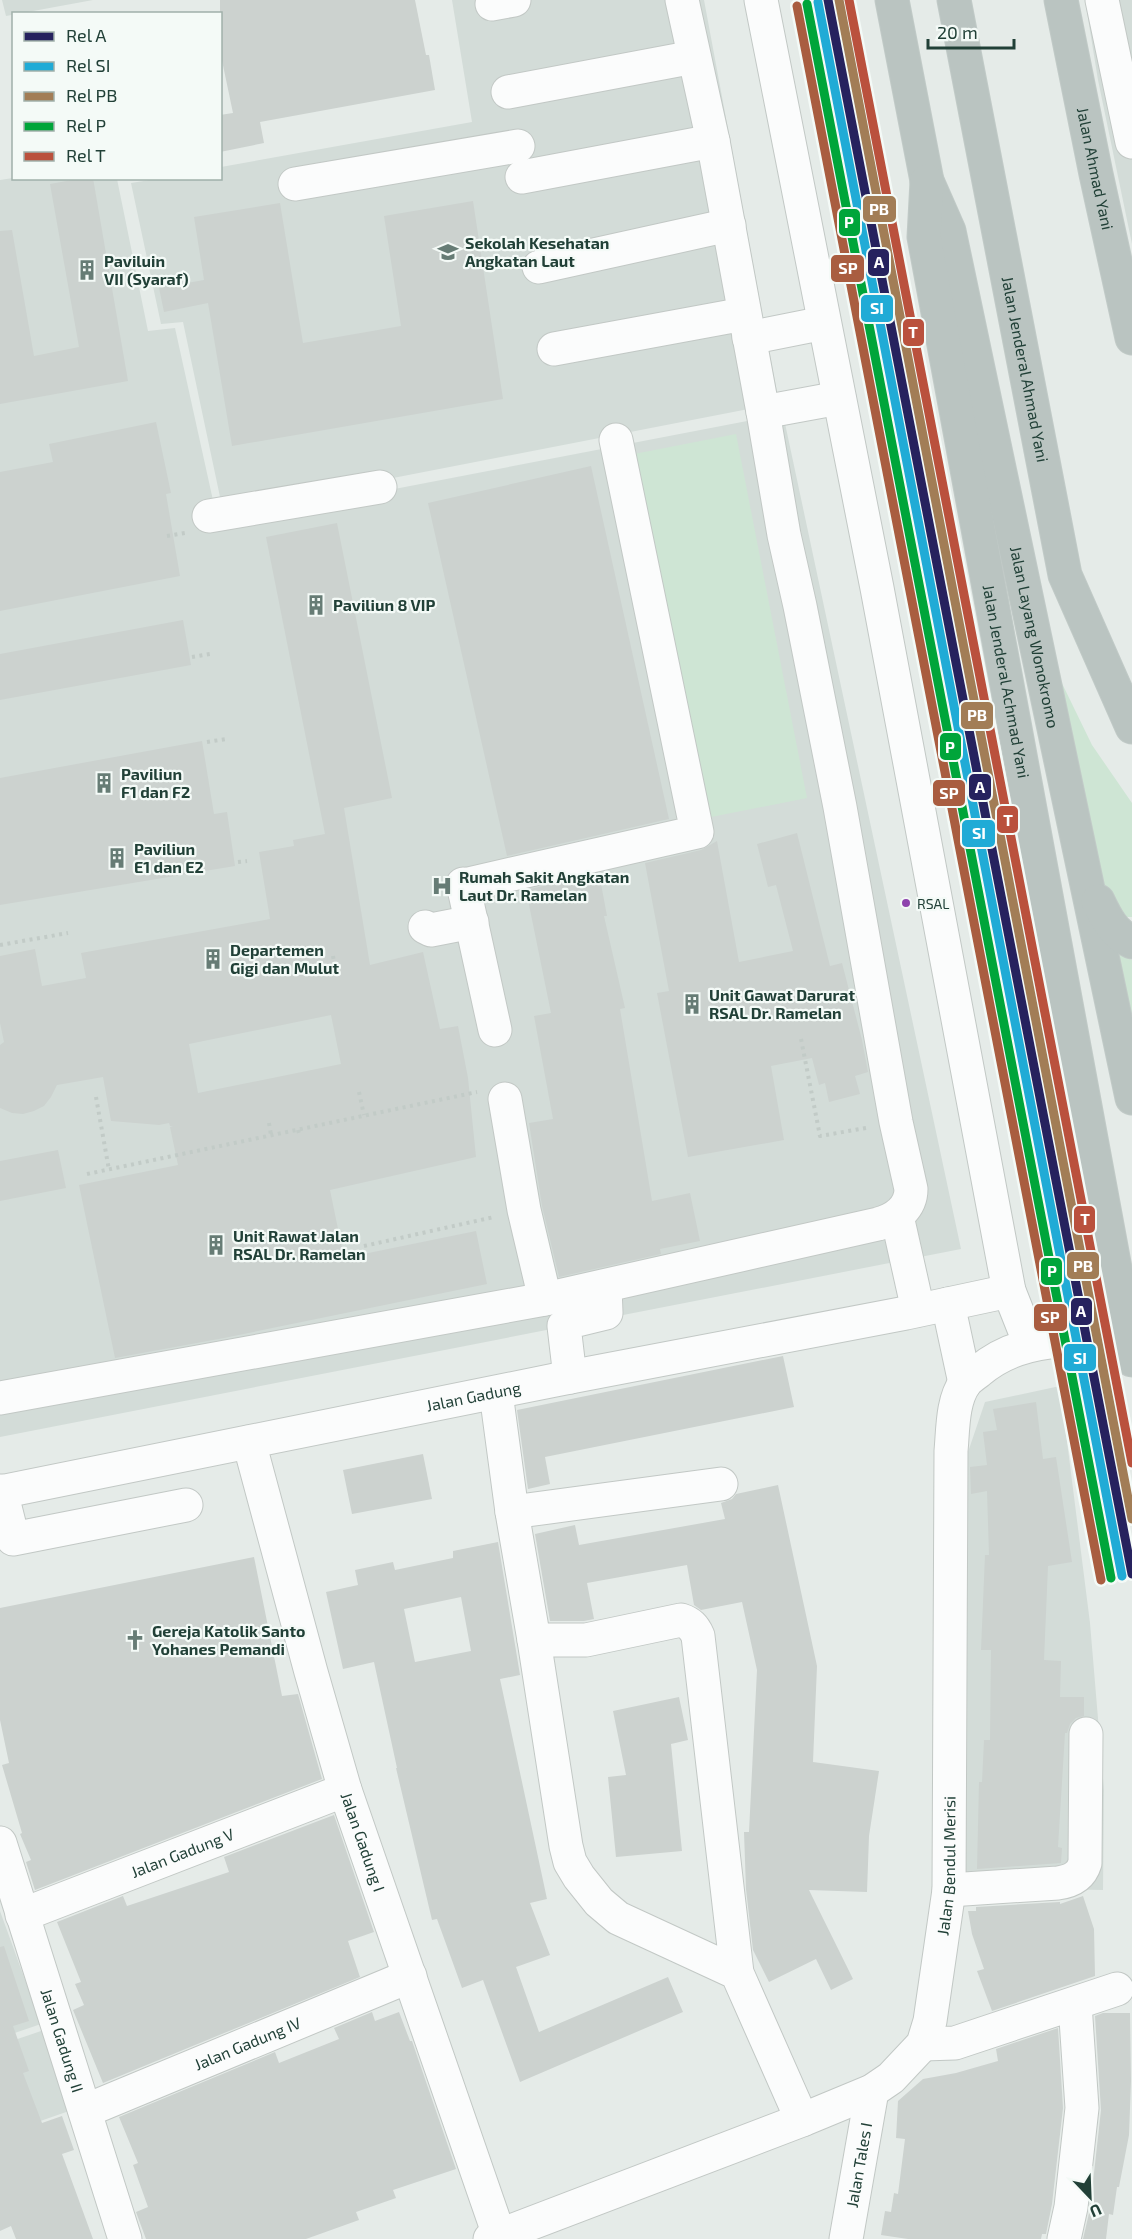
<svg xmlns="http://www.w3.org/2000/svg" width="1132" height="2239" font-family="'Exo 2',sans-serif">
<rect width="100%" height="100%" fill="#e5ebe8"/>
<path fill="#d3dcd8" d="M2,0H93L6,16Z
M452,0H704L779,403L223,511L183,322L161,324L131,183L156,179L220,178L221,167L472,122Z
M1085,0H1132V244L1098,80Z
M13,178L117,179L148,331L175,328L218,523L783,414L961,1249L0,1437V180Z
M1060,1386L1090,1623L1104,1790L1103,1890L952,1887L967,1455L985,1402Z
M0,1911L41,2024L0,2038Z
M44,2030L72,2110L0,2135V2045Z"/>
<path fill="#cee5d4" d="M736,434L807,798L701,819L629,455Z
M1055,669L1092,745L1132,803V917H1125L1099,904Z
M1100,947L1132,960V1091Z"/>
<path fill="#ccd2cf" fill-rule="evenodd" d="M220,0H415L426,55H429L435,90L260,122L264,143L220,152V115L233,113L220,51Z
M83,178H93L128,381L0,404V231L12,230L34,356L79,347L50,184Z
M473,201L503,399L232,446L208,303L164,312L159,288L204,280L194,217L280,203L303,343L401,326L384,216Z
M156,422L171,493L166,494L180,576L0,611V472L53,462L49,444Z
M591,466L669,819L507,856L428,503Z
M337,523L392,798L344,808L370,965L423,952L440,1029L458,1026L468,1078L476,1157L330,1190L344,1258L476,1231L487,1284L224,1338L115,1358L79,1185L178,1165L170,1127L173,1126H170L169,1123L159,1125L111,1121L103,1077L57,1085L51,1097L44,1106L34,1111L23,1114L12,1113L0,1108V1045L4,1042L0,1023V956L35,949L42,986L86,978L81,953L270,919L259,852L294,846L293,840L325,834L266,537ZM331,1015L341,1064L198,1093L189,1044Z
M183,620L191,665L0,700V654Z
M202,741L214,814L227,812L235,866L0,905V778Z
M797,833L830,966L842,963L862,1040L868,1072L855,1076L860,1094L829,1102L825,1083L819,1085L812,1058L771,1066L784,1140L688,1157L657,993L669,991L645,863L701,850L717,841L739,962L793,951L776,885L768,887L757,844Z
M599,873L607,916H604L625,1008L620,1009L652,1201L690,1193L700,1241L660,1249L661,1254L559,1277L542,1206L529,1123L553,1119L534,1016L551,1013L526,890Z
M58,1150L66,1188L0,1201V1161Z
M783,1356L794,1407L545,1457L550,1484L528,1489L517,1410Z
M1036,1402L1043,1459L1056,1457L1072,1562L1048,1566L1044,1660L1061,1661L1060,1697H1084V1716L1076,1718L1070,1724L1067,1733H1065L1058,1847L1062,1848L1061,1863L977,1869L979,1782H982L984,1740H990L991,1650H981L985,1555H989L987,1491L971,1494L970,1467L987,1465L983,1432L997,1430L993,1409Z
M423,1454L432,1499L352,1514L343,1470Z
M778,1485L817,1666L813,1762L879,1771L869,1836L867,1892L809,1890L853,1979L831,1990L816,1959L769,1982L753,1950L746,1889L744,1832H749L757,1670L742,1602L701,1610L694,1605L687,1565L587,1583L594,1619L584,1621H550L535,1534L575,1525L579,1545L725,1519L721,1503L732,1499L736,1494Z
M498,1542L520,1675L500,1679L547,1899L530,1903L550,1955L516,1967L539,2032L668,1977L683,2012L520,2082L483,1980L462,1988L437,1919L432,1920L396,1768H397L374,1662L343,1669L326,1592L358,1585L355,1570L393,1562L395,1570L453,1558V1551ZM461,1597L471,1651L415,1662L404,1609Z
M254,1557L282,1696L298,1694L322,1779L35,1890L26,1862L31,1860L20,1834L22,1833L2,1765L9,1763L0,1720V1608Z
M679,1697L688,1740L671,1744L682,1851L616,1857L608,1777L626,1775L613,1711Z
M334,1815L374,1932L348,1941L360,1977L103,2083L73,2010L84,2005L75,1984L81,1982L57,1922L123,1896L127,1906L229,1872L224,1857Z
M1083,1896L1094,1929L1095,1976L992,2011L977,1971L984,1969L972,1934L968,1911H976V1907L1060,1902V1904Z
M4,1946L29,2021L13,2026L29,2071L23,2073L42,2123L62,2116L74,2150L62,2154L93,2239H16L11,2226L0,2231V1947Z
M372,2012L375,2021L399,2012L410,2041H412L456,2169L393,2190L396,2198L356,2212L359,2220L306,2239H146L136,2212L148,2207L133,2165L138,2163L119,2117L275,2052L279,2063L339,2039L334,2028Z
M1103,2013H1130L1131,2081L1129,2135L1119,2187H1117L1113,2215L1109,2214L1106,2239H1083L1090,2209L1101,2110L1095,2016Z
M1058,2028L1063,2108L1052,2204L1046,2234H1042L1041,2239H908L881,2235L885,2211L891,2212L894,2193L898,2194L905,2139L896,2138L898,2101L923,2079L956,2073L998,2061L996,2049Z"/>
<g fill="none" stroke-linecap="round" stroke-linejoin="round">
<g stroke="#c2c8c5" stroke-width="35">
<g id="minor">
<path d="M761,0L877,588L1009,1291L1030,1344"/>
<path d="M1102,0L1132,142"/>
<path d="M492,4L514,0"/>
<path d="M508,92L694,57"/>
<path d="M522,177L713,141"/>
<path d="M295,184L518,146"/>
<path d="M539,267L729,225"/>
<path d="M749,338L824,323"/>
<path d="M554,349L744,314"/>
<path d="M763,412L839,398"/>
<path d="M209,516L380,487"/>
<path d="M463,884L495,1030"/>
<path d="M464,885L697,832L616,440"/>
<path d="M425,927L431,930L472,922"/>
<path d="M505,1099L524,1210L545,1299"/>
<path d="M897,1216L918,1310"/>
<path d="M948,1304L965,1383"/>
<path d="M570,1377L564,1326L569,1322L606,1313L605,1287"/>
<path d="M496,1393L512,1512L534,1640"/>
<path d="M0,1398L545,1299L878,1224C896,1219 911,1208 911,1189L896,1122L840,807L800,606L784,535L763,412L713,141L682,0"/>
<path id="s1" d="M249,1442L311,1672L345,1790L499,2235"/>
<path d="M1,1491L13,1539L186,1505"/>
<path id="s2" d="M0,1492L570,1377L906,1313L1009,1291"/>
<path d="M512,1512L721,1484"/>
<path id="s3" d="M0,1843L125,2239"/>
<path d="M949,1890L1058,1883C1072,1881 1081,1876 1085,1863L1086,1734"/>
<path id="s4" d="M22,1915L345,1790"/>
<path d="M737,1973L698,1636C694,1627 690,1623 681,1620L586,1640H534L566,1846L570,1862L579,1877L599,1902L618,1918L737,1973L802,2120"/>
<path d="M923,2044L955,2043L1117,1989"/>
<path id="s5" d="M85,2111L410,1976"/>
<path id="s6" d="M490,2239L802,2120L872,2091L891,2078L923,2044L930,2021L949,1890L951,1451C953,1430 952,1401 965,1383C968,1379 974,1375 979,1371C1021,1335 1077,1339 1129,1342"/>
<path id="s7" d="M846,2239L872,2091"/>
<path d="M1064,2239L1071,2207L1082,2108L1075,2004"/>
</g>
</g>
<g stroke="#c1cac7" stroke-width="35">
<g id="highway">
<path id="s8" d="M892,0L927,181L949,231L1132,1098"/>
<path id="s9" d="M954,0L1065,575L1132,727"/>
<path id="s10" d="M1061,0L1096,174L1132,338"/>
<path id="s11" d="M927,181L924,237L1132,1360"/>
<path d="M1098,901C1106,918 1114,934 1132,942"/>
</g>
</g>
<path stroke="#c2cbc7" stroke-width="4" stroke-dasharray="3 4.5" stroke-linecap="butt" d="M167,536L185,533
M192,657L210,654
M207,742L226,739
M238,862L247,861
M0,945L68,933
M333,956L336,972
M801,1039L820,1136L866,1128
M359,1092L364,1115
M96,1097L109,1170
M269,1123L271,1135
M298,1130L300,1137
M87,1174L477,1092
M364,1246L494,1217"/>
<use href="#minor" stroke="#fbfcfc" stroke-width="33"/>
<use href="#highway" stroke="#bac4c1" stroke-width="33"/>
<g stroke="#f4faf7" stroke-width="14">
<path id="rail-1" d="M828,0L1132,1574"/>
</g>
<g stroke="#f4faf7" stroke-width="14">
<path id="rail-2" d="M818,2L1122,1576"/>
</g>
<g stroke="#f4faf7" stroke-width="14">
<path id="rail-3" d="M839,0L1132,1519"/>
</g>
<g stroke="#f4faf7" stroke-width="14">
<path id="rail-4" d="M807,4L1111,1578"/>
</g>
<g stroke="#f4faf7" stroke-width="14">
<path id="rail-5" d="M849,0L1132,1463"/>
</g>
<g stroke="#f4faf7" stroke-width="14">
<path id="rail-6" d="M797,6L1101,1580"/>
</g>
<use href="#rail-1" stroke="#26225e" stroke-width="9"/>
<use href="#rail-2" stroke="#20abd6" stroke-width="9"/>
<use href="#rail-3" stroke="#a27d56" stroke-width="9"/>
<use href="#rail-4" stroke="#00a53a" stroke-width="9"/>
<use href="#rail-5" stroke="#ba513d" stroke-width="9"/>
<use href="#rail-6" stroke="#a95d40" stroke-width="9"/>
</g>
<defs>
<g id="university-bare" transform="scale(1.62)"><path d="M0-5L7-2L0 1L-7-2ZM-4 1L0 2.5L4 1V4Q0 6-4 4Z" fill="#667c75" stroke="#f4faf7" stroke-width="2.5" paint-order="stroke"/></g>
<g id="building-bare" transform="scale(1.62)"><path d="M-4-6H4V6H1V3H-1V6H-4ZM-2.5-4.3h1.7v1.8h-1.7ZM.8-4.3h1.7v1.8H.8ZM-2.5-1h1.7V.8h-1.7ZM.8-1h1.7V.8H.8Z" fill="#667c75" stroke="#f4faf7" stroke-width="2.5" paint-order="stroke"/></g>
<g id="hospital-bare" transform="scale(1.62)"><path d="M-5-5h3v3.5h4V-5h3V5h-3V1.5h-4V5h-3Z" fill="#667c75" stroke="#f4faf7" stroke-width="2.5" paint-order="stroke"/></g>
<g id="church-bare" transform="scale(1.62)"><path d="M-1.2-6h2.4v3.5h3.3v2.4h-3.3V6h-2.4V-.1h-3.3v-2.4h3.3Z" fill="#667c75" stroke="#f4faf7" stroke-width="2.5" paint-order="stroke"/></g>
</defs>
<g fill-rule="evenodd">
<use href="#university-bare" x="448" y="252"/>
<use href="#building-bare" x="87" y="270"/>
<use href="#building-bare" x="316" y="605"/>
<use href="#building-bare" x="104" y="783"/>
<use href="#building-bare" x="117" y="858"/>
<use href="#hospital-bare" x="442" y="886"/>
<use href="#building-bare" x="213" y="959"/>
<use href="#building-bare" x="692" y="1004"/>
<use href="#building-bare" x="216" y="1245"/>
<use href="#church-bare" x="135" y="1640"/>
</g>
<circle fill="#8e44ad" stroke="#f4faf7" stroke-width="2" cx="906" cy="903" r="5"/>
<g text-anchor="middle" stroke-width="4.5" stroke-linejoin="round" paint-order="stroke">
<g font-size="14" fill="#214037" stroke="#f4faf7" text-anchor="start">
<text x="917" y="909">RSAL</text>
</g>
<g font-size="16" fill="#214037" stroke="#f4faf7">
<text dy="6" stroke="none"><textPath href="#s10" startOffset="172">Jalan Ahmad Yani</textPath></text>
<text dy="6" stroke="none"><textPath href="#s9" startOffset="376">Jalan Jenderal Ahmad Yani</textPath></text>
<text dy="6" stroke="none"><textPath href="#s8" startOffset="654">Jalan Layang Wonokromo</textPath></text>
<text dy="6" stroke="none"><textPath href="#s11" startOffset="508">Jalan Jenderal Achmad Yani</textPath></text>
<text dy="6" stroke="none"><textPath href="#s2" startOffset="483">Jalan Gadung</textPath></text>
<text dy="6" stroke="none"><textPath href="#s1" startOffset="416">Jalan Gadung I</textPath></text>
<text dy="6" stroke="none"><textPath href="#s4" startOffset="172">Jalan Gadung V</textPath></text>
<text dy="6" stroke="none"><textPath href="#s6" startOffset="660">Jalan Bendul Merisi</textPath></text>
<text dy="6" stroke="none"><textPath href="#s3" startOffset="207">Jalan Gadung II</textPath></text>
<text dy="6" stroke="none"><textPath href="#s5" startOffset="176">Jalan Gadung IV</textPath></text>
<text dy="6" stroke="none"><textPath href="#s7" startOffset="75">Jalan Tales I</textPath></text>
</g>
<g font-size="16" font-weight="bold" fill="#214037" stroke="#f4faf7" text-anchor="start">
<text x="465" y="249">Sekolah Kesehatan<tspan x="465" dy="18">Angkatan Laut</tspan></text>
<text x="104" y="267">Paviluin<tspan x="104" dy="18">VII (Syaraf)</tspan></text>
<text x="333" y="611">Paviliun 8 VIP</text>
<text x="121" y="780">Paviliun<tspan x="121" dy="18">F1 dan F2</tspan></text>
<text x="134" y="855">Paviliun<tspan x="134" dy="18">E1 dan E2</tspan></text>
<text x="459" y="883">Rumah Sakit Angkatan<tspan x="459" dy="18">Laut Dr. Ramelan</tspan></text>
<text x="230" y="956">Departemen<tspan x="230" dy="18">Gigi dan Mulut</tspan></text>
<text x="709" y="1001">Unit Gawat Darurat<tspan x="709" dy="18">RSAL Dr. Ramelan</tspan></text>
<text x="233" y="1242">Unit Rawat Jalan<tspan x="233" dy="18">RSAL Dr. Ramelan</tspan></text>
<text x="152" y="1637">Gereja Katolik Santo<tspan x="152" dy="18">Yohanes Pemandi</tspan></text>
</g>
</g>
<g stroke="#f4faf7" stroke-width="2">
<rect x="862" y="195" width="35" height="28" rx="6" fill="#a27d56"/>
<rect x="838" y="208" width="23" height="29" rx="6" fill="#00a53a"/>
<rect x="867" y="248" width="23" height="29" rx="6" fill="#26225e"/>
<rect x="830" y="254" width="35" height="29" rx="6" fill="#a95d40"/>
<rect x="860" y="294" width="34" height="29" rx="6" fill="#20abd6"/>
<rect x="902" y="318" width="23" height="29" rx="6" fill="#ba513d"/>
<rect x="960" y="701" width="34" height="29" rx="6" fill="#a27d56"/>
<rect x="939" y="732" width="23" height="29" rx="6" fill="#00a53a"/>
<rect x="968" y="773" width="24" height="28" rx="6" fill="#26225e"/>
<rect x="932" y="779" width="34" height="28" rx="6" fill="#a95d40"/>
<rect x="996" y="805" width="23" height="29" rx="6" fill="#ba513d"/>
<rect x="961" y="819" width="35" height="29" rx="6" fill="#20abd6"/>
<rect x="1073" y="1205" width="23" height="29" rx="6" fill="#ba513d"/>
<rect x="1066" y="1251" width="34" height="29" rx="6" fill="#a27d56"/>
<rect x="1040" y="1257" width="23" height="29" rx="6" fill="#00a53a"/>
<rect x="1070" y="1297" width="23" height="29" rx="6" fill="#26225e"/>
<rect x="1033" y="1303" width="35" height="29" rx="6" fill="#a95d40"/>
<rect x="1063" y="1343" width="34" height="29" rx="6" fill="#20abd6"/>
</g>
<g font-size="16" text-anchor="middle" font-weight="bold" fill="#fff">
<text x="879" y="215">PB</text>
<text x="849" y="228">P</text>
<text x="879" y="268">A</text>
<text x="848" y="274">SP</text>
<text x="877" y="314">SI</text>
<text x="913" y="338">T</text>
<text x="977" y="721">PB</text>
<text x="950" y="753">P</text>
<text x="980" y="793">A</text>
<text x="949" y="799">SP</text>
<text x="1008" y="826">T</text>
<text x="979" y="839">SI</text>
<text x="1085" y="1225">T</text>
<text x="1083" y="1272">PB</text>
<text x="1052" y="1277">P</text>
<text x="1081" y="1317">A</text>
<text x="1050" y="1323">SP</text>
<text x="1080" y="1364">SI</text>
</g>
<rect x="12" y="12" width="210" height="168" fill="#f4faf7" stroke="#a0b0aa" stroke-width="1.5"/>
<rect x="24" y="32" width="30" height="9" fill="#26225e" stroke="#a0b0aa" stroke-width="1.5"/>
<text x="66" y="42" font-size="18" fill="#214037">Rel A</text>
<rect x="24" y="62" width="30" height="9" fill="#20abd6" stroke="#a0b0aa" stroke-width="1.5"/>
<text x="66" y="72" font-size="18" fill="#214037">Rel SI</text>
<rect x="24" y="92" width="30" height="9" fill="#a27d56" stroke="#a0b0aa" stroke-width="1.5"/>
<text x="66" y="102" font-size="18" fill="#214037">Rel PB</text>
<rect x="24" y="122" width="30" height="9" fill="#00a53a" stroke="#a0b0aa" stroke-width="1.5"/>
<text x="66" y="132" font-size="18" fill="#214037">Rel P</text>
<rect x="24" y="152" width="30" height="9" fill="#ba513d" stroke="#a0b0aa" stroke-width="1.5"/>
<text x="66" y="162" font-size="18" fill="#214037">Rel T</text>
<g transform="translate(1090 2197) rotate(157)" stroke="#f4faf7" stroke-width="4.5" paint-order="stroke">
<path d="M0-4.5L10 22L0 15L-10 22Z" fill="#214037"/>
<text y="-9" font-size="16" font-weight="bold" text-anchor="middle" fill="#214037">U</text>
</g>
<path d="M928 39v9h86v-9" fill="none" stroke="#214037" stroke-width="3"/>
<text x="937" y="39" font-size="18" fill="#214037" stroke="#f4faf7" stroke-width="4.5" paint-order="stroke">20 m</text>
</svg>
